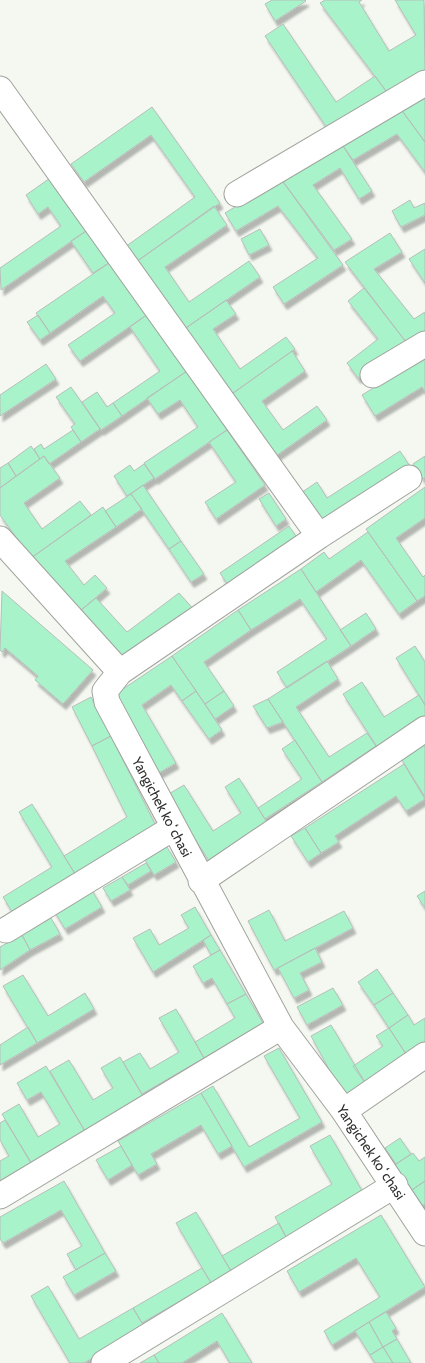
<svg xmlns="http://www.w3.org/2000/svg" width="425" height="1363" font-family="Cabin,sans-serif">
<defs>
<filter id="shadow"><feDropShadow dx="3" dy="5.5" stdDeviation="1" flood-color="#0004"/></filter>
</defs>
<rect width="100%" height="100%" fill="#f4f8f1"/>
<path fill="#a8f3ca" stroke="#b7beba" filter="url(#shadow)" d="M272,0H305L306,1L275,21L265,4Z
M325,0H362L359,2L389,51L416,35L395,0H424L425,73L389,95L320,3Z
M283,24L336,102L375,76L389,95L331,134L265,36Z
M425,92V142L400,108Z
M152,107L220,203L136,262L125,247L195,197L151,135L84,182L71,164Z
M400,108L425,142V172L397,134L353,160L341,143Z
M341,143L372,191L359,199L340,168L313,185L352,239L334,250L281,179Z
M53,176L89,229L1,290L0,268L61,226L48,207L38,214L26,195Z
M281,179L343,265L284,304L273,287L318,258L278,206L236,231L225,213Z
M410,200L414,208L425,203V215L401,227L392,211Z
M214,206L227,225L165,267L189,302L249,261L260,277L183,330L136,262Z
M89,229L112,261L93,273L71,241Z
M260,229L269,245L249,255L241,239Z
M390,233L402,252L374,269L414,319L425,312V339L406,342L345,262Z
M425,249V283L409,259Z
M112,261L148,314L80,361L68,345L115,313L103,296L50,333L36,313Z
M364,288L406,342L358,378L347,363L378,339L348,301Z
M226,300L236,314L213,329L240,369L286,337L295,349L229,396L183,330Z
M148,314L187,371L122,416L113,403L160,371L130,327Z
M38,315L50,333L40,340L27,322Z
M292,351L305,371L262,401L283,430L317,406L327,420L273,458L229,396Z
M425,356V392L422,387L375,416L362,395Z
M46,364L56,379L0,416V395Z
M187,371L227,430L155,479L144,463L198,427L180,400L158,414L147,398Z
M71,387L100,429L81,442L71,427L75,424L56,397Z
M97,392L107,407L113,403L122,416L101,430L82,402Z
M73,430L81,442L49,464L44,456L40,459L34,449L41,444L44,449Z
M227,430L265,485L216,519L205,502L236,482L209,442Z
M31,446L40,459L16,476L8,463Z
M400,451L411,468L319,527L298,495L317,482L327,498Z
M44,456L60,478L24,503L42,529L80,501L91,515L31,558L0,515V488Z
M425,456V478L423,479L413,464Z
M8,463L16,476L0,488V468Z
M144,464L154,478L127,496L114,476L130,465L134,471Z
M143,485L181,541L169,549L131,494Z
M425,487V518L396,538L423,577L425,575V596L417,601L366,529Z
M269,493L286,519L276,526L259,499Z
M131,494L142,509L116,527L105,511Z
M103,507L116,527L65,561L84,585L95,575L107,588L80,611L31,558Z
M289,526L298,539L228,585L220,573Z
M368,532L417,601L399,614L361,560L316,592L301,569L324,552L329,559Z
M181,541L204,574L191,582L169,549Z
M301,569L351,646L287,688L277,672L327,639L300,599L251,630L238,610Z
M2,591L93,670L63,704L35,680L38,676L5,648L2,652L0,650Z
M179,593L196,612L125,660L80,611L96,598L127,632Z
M238,610L251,630L204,662L224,691L205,704L172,656Z
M366,613L376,629L351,646L340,630Z
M415,646L425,662V705L396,658Z
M172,656L196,691L182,701L171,685L142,705L176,763L157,774L114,695Z
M327,661L338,679L296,707L329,757L367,733L376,746L322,782L268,699Z
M362,682L384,717L419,695L425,705V721L379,750L343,694Z
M196,691L222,730L209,739L182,701Z
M224,691L234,706L215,719L205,704Z
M91,697L111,736L92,746L72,707Z
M268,699L283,722L267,728L253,706Z
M111,736L157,828L77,877L64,856L127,817L92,746Z
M295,740L322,782L265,819L258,808L302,779L282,749Z
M425,741V797L400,757Z
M404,764L425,799L406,811L396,796L335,836L339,842L321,853L305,828Z
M239,778L268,824L209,861L167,795L184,785L213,831L241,813L225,787Z
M32,804L77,877L14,915L3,897L52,867L19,812Z
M305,828L321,853L308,862L291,836Z
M167,847L176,862L154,875L145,860Z
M146,863L151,871L128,885L122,877Z
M122,877L130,890L111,901L103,888Z
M90,887L102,907L65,929L53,909Z
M425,891V908L417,896Z
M195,907L211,935L153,972L133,938L150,929L159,945L189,928L181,915Z
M269,910L285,941L344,911L353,928L274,970L248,921Z
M51,918L60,934L30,950L22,935Z
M22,935L30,950L0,970V947Z
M211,935L220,950L211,955L203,940Z
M315,948L322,962L300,973L309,990L294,998L278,968Z
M220,950L246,994L227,1004L212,978L203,983L193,966Z
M377,969L393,993L374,1005L358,982Z
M23,975L48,1016L85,993L94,1009L37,1043L3,986Z
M333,988L343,1005L307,1025L297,1007Z
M393,993L408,1015L389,1028L374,1005Z
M246,994L263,1023L204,1058L195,1042L235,1018L227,1004Z
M176,1009L204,1058L142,1094L123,1062L140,1053L150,1069L179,1052L159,1018Z
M408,1015L414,1025L425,1018V1046L408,1057L389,1028Z
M331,1025L366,1084L345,1099L311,1036Z
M28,1027L37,1043L0,1065V1045Z
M389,1028L408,1057L366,1084L353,1066L383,1046L376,1036Z
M279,1048L322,1122L244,1167L201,1093L213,1086L249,1147L300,1118L264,1056Z
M120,1057L144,1098L86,1133L50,1071L69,1060L93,1100L113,1088L101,1068Z
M46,1066L86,1133L32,1165L2,1114L19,1104L38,1137L60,1124L41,1092L27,1100L17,1083Z
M201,1093L232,1146L218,1154L201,1125L151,1154L157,1164L138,1175L118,1141Z
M5,1120L34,1167L0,1187V1161L9,1156L0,1140V1123Z
M330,1135L364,1194L287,1239L275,1217L332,1184L310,1146Z
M400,1138L411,1154L396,1164L385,1148Z
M121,1146L132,1165L108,1180L96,1160Z
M413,1153L419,1161L425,1157V1181L409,1192L393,1166Z
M64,1181L105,1253L76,1270L67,1254L82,1246L61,1210L3,1243L0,1239V1217Z
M425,1181V1204L420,1207L409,1192Z
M196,1212L231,1271L211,1283L176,1223Z
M381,1215L425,1287L332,1345L324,1331L380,1297L356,1258L299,1292L287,1271Z
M279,1223L287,1239L231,1271L222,1256Z
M105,1253L116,1271L74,1295L63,1277Z
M202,1268L211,1283L142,1323L133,1308Z
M48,1286L79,1339L133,1308L145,1328L84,1363H70L31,1296Z
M386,1312L396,1328L392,1331L397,1339L383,1347L369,1322Z
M222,1313L252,1363H230L217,1341L182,1363H159L154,1355Z
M369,1322L383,1347L370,1355L355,1331Z
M397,1339L411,1363H393L383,1347Z
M383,1347L393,1363H375L370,1355Z
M154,1355L159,1363H140Z"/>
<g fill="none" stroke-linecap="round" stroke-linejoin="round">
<g stroke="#a0a39d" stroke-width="27">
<path id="street" d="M0,89L319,536
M237,194L425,83
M373,375L425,344
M409,478L319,536L120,672L105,691L107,702L281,1027L344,1111L425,1233
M0,539L120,672
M201,881L425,729
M6,930L173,828
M344,1111L425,1055
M0,1196L281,1027
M104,1363L395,1185"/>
</g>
<use href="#street" stroke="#fff" stroke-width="25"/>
</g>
<g text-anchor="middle" stroke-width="4" stroke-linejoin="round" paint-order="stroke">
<g font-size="14" fill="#2e302d" stroke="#fff">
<text transform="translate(162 807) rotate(62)" y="5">Yangichek koʻchasi</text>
<text transform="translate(371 1152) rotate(56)" y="5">Yangichek koʻchasi</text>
</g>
</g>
</svg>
